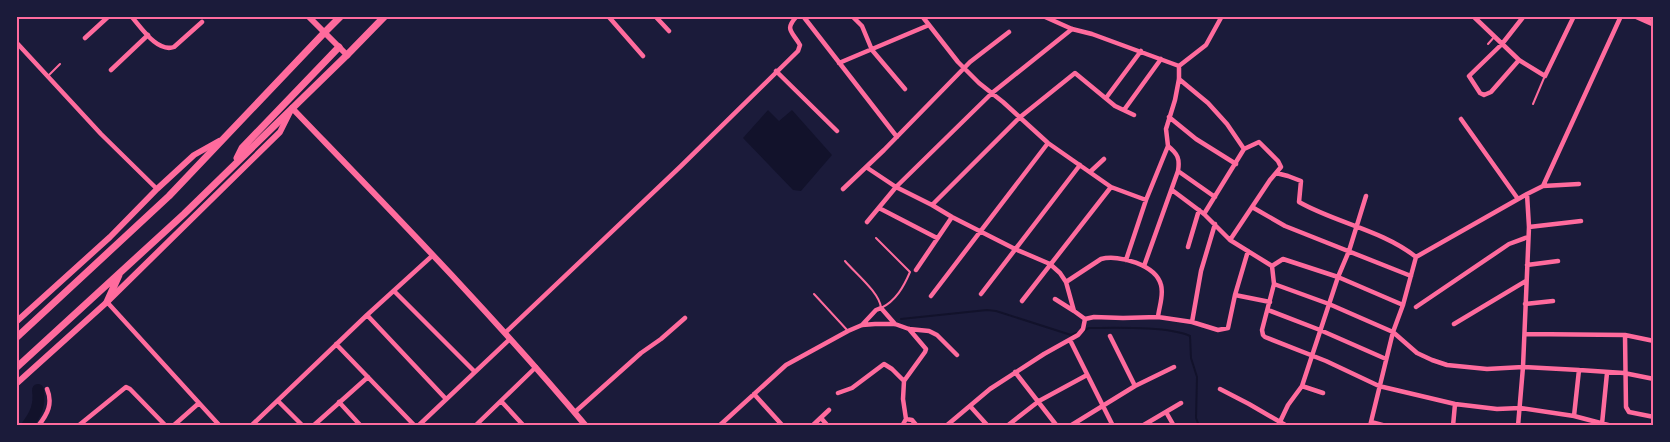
<svg xmlns="http://www.w3.org/2000/svg" width="1670" height="442" font-family="Manrope,sans-serif">
<rect width="100%" height="100%" fill="#1b1b3a"/>
<path fill="#12122b" d="M768,110L779,121L792,110L832,155L801,191L793,190L743,138Z"/>
<g fill="none" stroke-linecap="round" stroke-linejoin="round">
<path stroke="#12122b" stroke-width="2" d="M901,319L987,310L996,311L1071,335L1076,333
M1083,331L1089,328C1116,328 1167,326 1190,336L1191,358L1197,377L1196,418L1199,426"/>
<path stroke="#12122b" stroke-width="12" d="M27,426C36,414 40,405 38,390"/>
<path stroke="#ff6b9d" stroke-width="2" d="M1488,44L1495,36
M49,75L60,64
M1533,104L1544,78
M845,261C855,273 880,293 881,308C896,301 904,286 910,272L876,238
M814,294L848,331"/>
<path stroke="#ff6b9d" stroke-width="4.5" d="M131,16C141,27 157,53 174,47L202,22
M608,16L643,56
M655,16L669,31
M803,16L897,137
M852,16L862,26L872,50L905,89
M922,16L958,62L979,83L1003,102L1048,143L1111,187L1146,200
M1043,16L1072,29L1092,34L1179,66
M1473,16L1519,60L1545,76L1574,16
M85,38L109,16
M16,42L101,134L157,189
M1519,60L1491,92L1484,95L1480,93L1469,76L1502,44L1524,16
M839,63L929,25
M1179,66L1206,45L1222,16
M111,70L148,35
M776,71L837,131
M1179,79L1208,103L1227,124L1244,149
M1106,98L1141,51
M1124,110L1161,59
M1169,117L1196,139L1236,164
M1461,119L1518,199
M866,167L896,187L932,205L952,217L1015,249L1050,264L1060,273L1066,282L1074,311L1085,319
M1178,171L1215,197
M1090,172L1104,159
M1276,173L1288,176L1301,181L1299,202C1336,223 1382,230 1416,257
M1543,186L1579,184
M843,189L884,150L970,62L1009,32
M1172,190L1204,214L1230,240L1272,266
M932,205L1019,118L1075,73L1115,106L1134,115
M1252,207L1285,226L1411,276
M879,208L937,238
M1204,214L1244,149L1259,142L1278,161L1281,167L1270,180L1230,240
M867,222L896,187L992,93L1072,29
M1529,227L1581,221
M1188,247L1199,210
M1126,260L1146,200L1168,146L1166,129L1175,100L1179,79V66
M1527,265L1558,261
M1144,266L1178,171C1180,159 1178,154 1168,146
M1272,266L1274,284L1262,330L1263,335L1265,337L1326,361L1379,386L1455,404L1497,409L1520,408L1574,416L1612,426
M1272,266L1283,259L1338,277L1403,305
M916,270L952,217
M1066,282L1101,259C1119,254 1156,265 1161,285C1164,295 1159,307 1158,317
M1274,284L1329,304L1393,332L1417,353L1432,360L1447,365L1487,369L1523,367L1579,370L1624,373L1654,379
M394,291L475,372
M981,294L1080,165
M1235,295L1270,302
M931,296L1048,143
M1055,299L1074,311
M1022,301L1111,187
M107,302L220,426
M1525,304L1553,301
M1416,307L1509,244L1528,237
M1268,310L1320,330L1386,359
M367,315L446,399
M1085,319L1094,317L1123,318L1158,317L1192,322L1218,330L1228,328L1235,295L1248,251
M1192,322L1201,271L1215,224
M1454,324L1526,281
M862,325L876,310L881,308L895,324
M505,333L681,166L798,51L800,45C792,31 784,30 797,16
M1525,334L1625,335L1654,341
M1625,335L1626,407L1629,412L1654,417
M1110,336L1135,386
M1070,340L1113,426
M336,344L415,426
M1015,372L1057,426
M1302,386L1323,393
M1220,389L1249,404L1287,426
M838,393L852,388L884,364L892,369L904,381
M754,394L783,426
M278,401L303,426
M501,401L524,426
M339,402L361,426
M970,406L988,426
M575,412L641,353L661,339L685,318
M1166,412L1174,426
M1574,416L1579,370
M821,418L828,426
M906,419L903,399L904,381L925,352L926,349L909,329
M906,419L912,420L917,426
M1371,422L1386,426
M1602,424L1607,373
M38,426C48,414 53,403 47,389
M78,426L126,387L130,389L166,426
M173,426L199,403
M251,426L367,315L433,255
M313,426L368,377
M418,426L510,339
M475,426L536,367
M719,426L786,365L848,331L862,325L875,324H895L909,329L929,331L937,335L957,355
M812,426L829,410
M902,426L906,419
M946,426L990,389L1044,354L1078,335L1083,329L1085,319
M1007,426L1039,401L1087,375
M1070,426L1135,386L1174,367
M1142,426L1181,403
M1278,426L1288,405L1302,386L1338,277L1349,251L1366,196
M1370,426L1393,332L1403,305L1416,257L1527,194L1543,186L1621,16
M1453,426L1455,404
M1518,426L1523,367L1529,227L1527,194"/>
<path stroke="#ff6b9d" stroke-width="6" d="M308,16L347,55
M1636,16L1654,24
M16,322L110,237L157,189L194,155L219,141
M16,384L107,302L280,132L292,108C392,212 493,315 586,426"/>
<path stroke="#ff6b9d" stroke-width="7" d="M237,158L242,148L339,47
M107,302L119,275
M16,338L169,196L324,33
M16,368L184,214L347,55"/>
<path stroke="#ff6b9d" stroke-width="7" d="M324,33L341,16
M347,55L385,16"/>
</g>
<rect width="1670" height="442" fill="none" stroke="#1b1b3a" stroke-width="35"/>
<rect x="18" y="18" width="1634" height="406" fill="none" stroke="#ff6b9d" stroke-width="2"/>
</svg>
